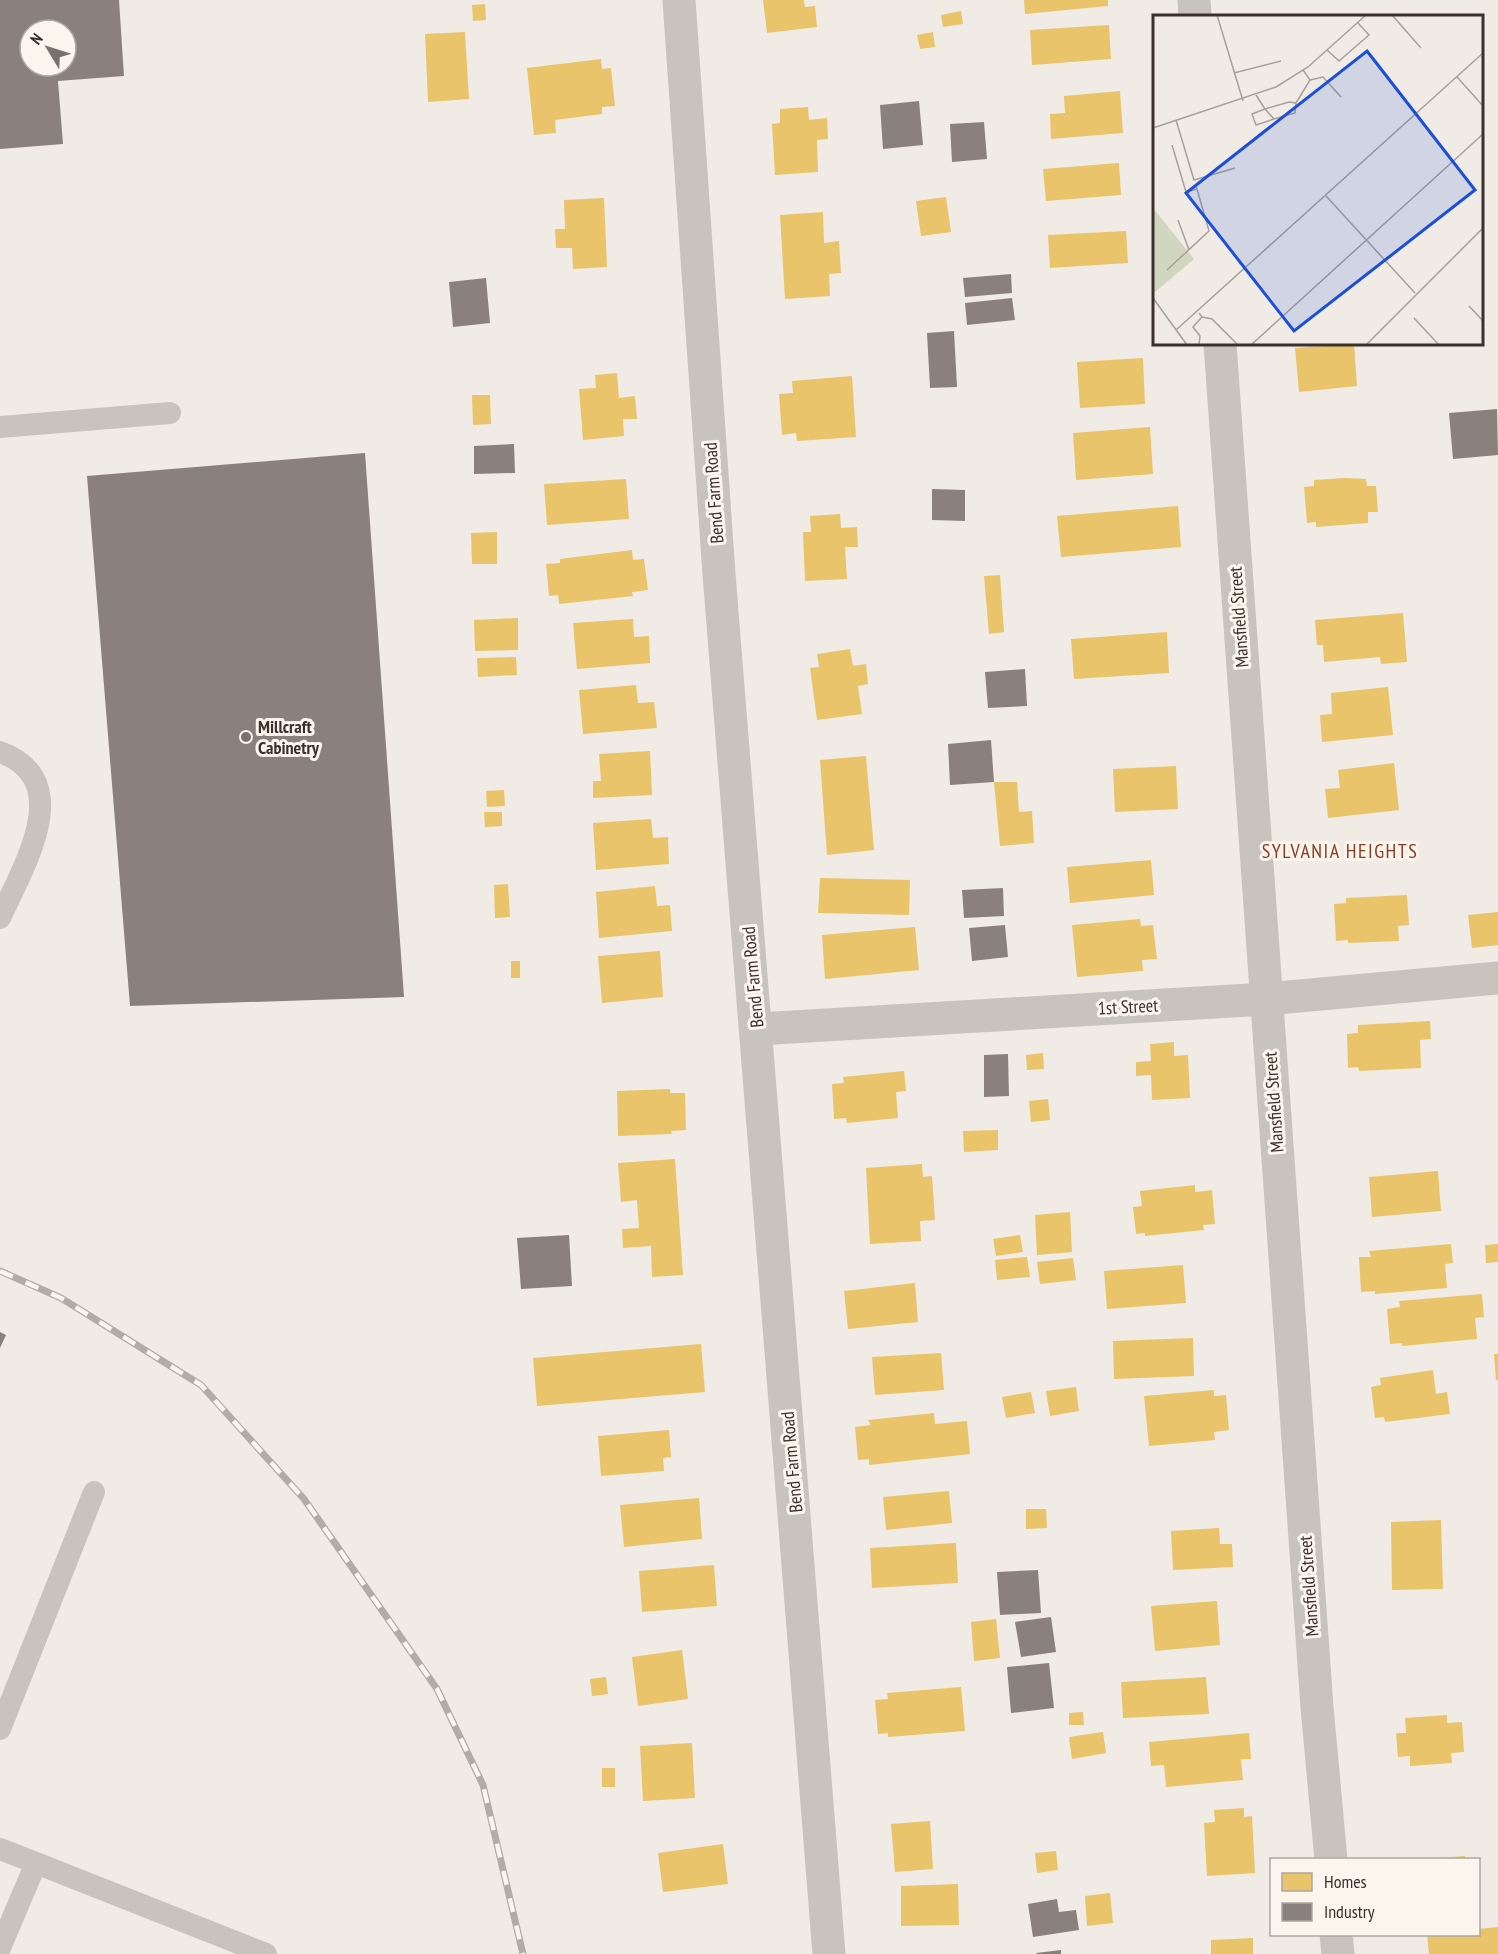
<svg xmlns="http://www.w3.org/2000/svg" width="1498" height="1954" font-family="'PT Sans Narrow',sans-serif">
<rect width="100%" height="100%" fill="#f0ebe5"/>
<path fill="#e9c46a" d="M763,0H804L805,7L815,6L817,27L767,33Z
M1024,0H1108V6L1025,14Z
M485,4L486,20L473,21L472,5Z
M961,11L963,24L943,27L941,15Z
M1109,25L1111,59L1032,65L1030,30Z
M465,32L469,99L428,102L425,34Z
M933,32L935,47L920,49L917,35Z
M601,59L602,69L611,68L615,106L602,107V114L555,120L556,133L534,135L527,68Z
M1120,91L1123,133L1051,139L1050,114L1065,113L1064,96Z
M808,107L809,120L827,118L828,139L817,140L818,172L775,175L772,124L780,123V109Z
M1119,163L1121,195L1046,201L1043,169Z
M946,197L951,232L921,236L916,201Z
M604,198L607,267L573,269L572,248H556L555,229H565L564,200Z
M823,212L824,243L839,241L841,273L829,274L830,296L785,299L780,215Z
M1126,231L1128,263L1050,268L1048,235Z
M1354,344L1357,386L1299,392L1295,348Z
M1143,358L1145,404L1080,408L1077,362Z
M617,373L619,398L635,396L637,419H623L624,436L583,440L579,389L596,388L595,375Z
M852,376L856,437L797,441L796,433L782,435L779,394L793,393L792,381Z
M472,395H490L491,424L473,425Z
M1150,427L1153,474L1076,480L1073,433Z
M1345,478L1366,479L1367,486H1376L1378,512H1368V523L1316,527V522L1307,523L1304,487L1314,486V480Z
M626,479L629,519L547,525L544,484Z
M1178,506L1181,547L1061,557L1057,516Z
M840,514L841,528L857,527L858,547H845L847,579L805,581L803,532H811L810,516Z
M497,532V564H472L471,533Z
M632,550L633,560L644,559L648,590L632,592L633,596L559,604L558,595L549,596L546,564L560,563V559Z
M1000,575L1004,632L989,634L984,576Z
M1403,613L1407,662L1381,664L1380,657L1324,662L1323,645H1317L1315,620Z
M518,618V650L475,651L474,620Z
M633,619L634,637L649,636L650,663L577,669L573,623Z
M1167,632L1169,673L1074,679L1071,639Z
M850,649L853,666L866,664L868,684L858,686L862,714L817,720L810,668L819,667L817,654Z
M516,657L517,675L478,677L477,658Z
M636,685L638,703L654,702L657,728L583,734L579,690Z
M1388,687L1393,735L1322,742L1320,715L1332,714L1331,693Z
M650,751L652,795L593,798V781H601L599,754Z
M866,756L874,850L827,855L820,760Z
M1394,763L1399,810L1328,818L1325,789L1340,788L1338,770Z
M1176,766L1178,809L1115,812L1113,769Z
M994,782H1017L1019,812L1032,811L1034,843L1000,846Z
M504,790L505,806L487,807L486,791Z
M484,812H502V826L485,827Z
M651,819L653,838L668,837L669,864L596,870L593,823Z
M1151,860L1154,895L1070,903L1067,867Z
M820,878L910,880L909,915L818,913Z
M508,884L510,917L495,918L494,885Z
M655,886L657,906L670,905L672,931L599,938L596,892Z
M1407,895L1409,925L1398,926L1399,941L1348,943V940L1336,941L1334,904L1346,903V898Z
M1498,912V945L1472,948L1468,915Z
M1140,919L1141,926L1153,925L1157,959L1142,960L1143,971L1077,977L1072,925Z
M915,927L919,970L825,979L822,935Z
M660,951L663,997L602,1003L598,956Z
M511,961H520V978H511Z
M1430,1021L1431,1039L1420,1040L1421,1068L1359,1071L1358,1067L1348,1068L1347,1034L1358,1033V1025Z
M1174,1042V1056L1188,1055L1190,1098L1152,1100L1151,1075L1136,1076V1062L1151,1061L1150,1044Z
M1043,1053L1044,1069L1027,1070L1026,1055Z
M904,1071L906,1091L896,1092L898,1118L847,1123L846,1118L834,1119L832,1084L844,1083L843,1077Z
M670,1089V1093H685L686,1130L671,1131L672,1134L618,1136L617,1091Z
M1048,1099L1050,1120L1031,1122L1029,1101Z
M998,1130V1150L964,1152L963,1131Z
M675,1159L683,1275L652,1277L651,1246L623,1248L622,1229L639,1228L637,1200L621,1202L618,1163Z
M922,1164L923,1177L932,1176L935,1220L920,1221L921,1241L870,1244L866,1168Z
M1438,1171L1441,1211L1372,1217L1369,1177Z
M1195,1185V1192L1212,1190L1215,1224L1203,1225L1204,1230L1145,1236V1233L1136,1234L1133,1207L1142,1206L1140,1191Z
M1070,1212L1072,1252L1037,1255L1035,1215Z
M1020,1235L1023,1252L996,1256L993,1239Z
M1451,1244L1453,1263L1445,1264L1447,1288L1375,1294V1291L1361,1292L1359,1257H1371L1369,1251Z
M1498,1244V1262L1486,1263L1485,1245Z
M1027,1257L1030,1277L997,1280L995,1260Z
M1073,1258L1076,1280L1040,1284L1037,1262Z
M1183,1265L1186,1303L1107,1309L1104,1271Z
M915,1283L918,1322L848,1329L844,1291Z
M1482,1294L1484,1317L1475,1318L1477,1339L1402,1346V1343L1390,1344L1387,1309L1400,1307L1399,1301Z
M1193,1338L1194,1376L1114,1379L1113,1341Z
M701,1344L705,1392L537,1406L533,1358Z
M941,1353L944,1390L875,1395L872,1357Z
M1494,1354H1498V1380H1496Z
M1433,1370L1436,1394L1447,1392L1450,1414L1385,1422L1384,1417L1375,1418L1371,1387L1381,1385L1380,1378Z
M1076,1387L1079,1411L1050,1416L1046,1391Z
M1214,1390V1396L1226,1395L1229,1430L1214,1432L1215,1440L1149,1446L1144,1396Z
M1031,1392L1035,1413L1006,1418L1002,1397Z
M934,1413L935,1424L967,1421L970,1454L869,1465V1459L858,1460L855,1427L871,1425L868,1420Z
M669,1430L671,1457L663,1458L664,1471L601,1476L598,1436Z
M949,1491L952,1523L886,1530L883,1497Z
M699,1498L702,1539L624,1547L620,1505Z
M1026,1509H1046L1047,1528L1026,1529Z
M1441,1520L1443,1589L1392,1590L1391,1522Z
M1219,1528L1220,1544H1232L1233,1567L1173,1570L1171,1531Z
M956,1543L958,1583L872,1588L870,1548Z
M714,1565L717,1606L642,1612L639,1571Z
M1217,1601L1220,1645L1155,1651L1151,1606Z
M996,1619L1000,1658L974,1661L971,1622Z
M682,1650L688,1699L638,1706L632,1657Z
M606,1677L608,1694L592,1696L590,1679Z
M1206,1677L1209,1714L1123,1718L1121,1682Z
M961,1687L965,1731L888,1737V1733L878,1734L875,1700L888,1699L887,1693Z
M1083,1712L1084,1725H1069V1713Z
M1447,1715V1723L1462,1722L1464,1752L1451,1753L1452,1763L1410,1766V1756L1398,1757L1396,1733H1406L1405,1718Z
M1103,1732L1106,1753L1072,1759L1069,1737Z
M1249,1733L1251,1759H1241L1243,1780L1166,1787L1164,1765L1151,1766L1149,1742Z
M692,1743L695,1798L643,1801L640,1746Z
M602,1768H615V1787H602Z
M1244,1808V1817L1252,1816L1255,1873L1207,1876L1204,1823L1215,1822L1214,1810Z
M930,1821L933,1869L895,1872L891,1824Z
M723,1844L728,1884L663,1892L658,1853Z
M1056,1851L1058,1870L1037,1873L1035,1853Z
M1465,1856V1860H1439V1858Z
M958,1884L959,1925L901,1926V1886Z
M1110,1893L1113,1923L1087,1926L1085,1896Z
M1498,1927V1954H1429L1427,1934H1478V1929Z
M1253,1938V1954H1211V1940Z"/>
<path fill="#8a817c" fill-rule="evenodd" d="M0,0H119L124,76L58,81L63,144L0,149ZM30,30H66V66H30Z
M919,101L923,145L883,149L880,105Z
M984,122L987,159L952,162L950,124Z
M1011,274L1012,293L965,297L963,278Z
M486,278L490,323L453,327L449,282Z
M1012,298L1015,320L967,325L965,303Z
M954,331L957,387L930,388L927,333Z
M1497,409L1498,455L1453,459L1449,413Z
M514,444L515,473L474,474V446Z
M365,453L404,997L130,1006L87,476Z
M932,489L965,490V521L932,520Z
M1025,669L1027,706L988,708L985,672Z
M991,740L994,782L950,785L948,744Z
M1003,888L1004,916L964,918L962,890Z
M1005,925L1008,957L972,961L969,928Z
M1008,1054L1009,1096L984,1097V1055Z
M569,1235L572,1286L521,1289L517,1238Z
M0,1332L6,1335L0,1348Z
M1038,1570L1041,1613L1000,1615L997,1572Z
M1051,1617L1056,1652L1021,1657L1015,1622Z
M1049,1663L1054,1708L1011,1713L1007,1667Z
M1057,1899L1059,1912L1076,1910L1079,1930L1033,1937L1028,1904Z
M1061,1950V1954H1037L1036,1953Z"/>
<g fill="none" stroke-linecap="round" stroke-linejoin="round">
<path stroke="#c9c3be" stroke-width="22" d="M0,427L170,413
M0,752C78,780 22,869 0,918
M0,1729L94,1492
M0,1849L36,1863L0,1948
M36,1863L266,1954"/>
<path stroke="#c9c3be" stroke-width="33" d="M679,0L719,574L829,1954
M1194,0L1195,16
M1220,344L1317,1707L1331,1860
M758,1029L1266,999L1498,978
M1336,1934L1338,1954"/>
<g stroke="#b1aca8" stroke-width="7">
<path id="rail" d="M0,1271L61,1298L201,1385L304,1499L437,1689L483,1785L523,1954"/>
</g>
<use href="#rail" stroke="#fbf5ee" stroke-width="4.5" stroke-dasharray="14" stroke-linecap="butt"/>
</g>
<circle fill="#7a716c" stroke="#fbf5ee" stroke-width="2" cx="246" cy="737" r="6"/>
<g text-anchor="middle" stroke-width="6" stroke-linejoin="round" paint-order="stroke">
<g font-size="18" fill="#3b302b" stroke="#fbf5ee">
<text transform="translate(714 493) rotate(-94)" y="6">Bend Farm Road</text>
<text transform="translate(1239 617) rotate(-94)" y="6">Mansfield Street</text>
<text transform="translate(753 977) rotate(-95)" y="6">Bend Farm Road</text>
<text transform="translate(1128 1007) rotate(-3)" y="6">1st Street</text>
<text transform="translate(1274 1102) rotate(-94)" y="6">Mansfield Street</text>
<text transform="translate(792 1462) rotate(-95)" y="6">Bend Farm Road</text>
<text transform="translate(1309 1586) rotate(-94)" y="6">Mansfield Street</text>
</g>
<g font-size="18" font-weight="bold" fill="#3b302b" stroke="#fbf5ee" text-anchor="start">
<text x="258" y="733">Millcraft<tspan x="258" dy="21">Cabinetry</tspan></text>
</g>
<g font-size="20" letter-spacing="1.5" fill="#8c3b22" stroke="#fbf5ee">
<text x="1340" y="858">SYLVANIA HEIGHTS</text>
</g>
</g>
<g transform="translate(1153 15)">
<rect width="330" height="330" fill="#f0ebe5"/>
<path d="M0,193L41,244L2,277L0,275Z" fill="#d1d6bf"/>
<path fill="none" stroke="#a8a09b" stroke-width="1.5" d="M64,0L90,86M239,0L268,33M174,35L186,46L216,20L205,8M81,58L128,46M304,62L330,91M157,65L170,62L188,82M103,80L112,94L121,104L103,110L99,99L112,94L136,87L143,88L142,98L121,104M143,88L157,65L150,55M23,105L41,165L82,153M0,113L123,72L155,52L213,0M19,130L33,177L44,174L42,170M173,181L262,278M25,205L36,235M14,255L56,216L44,174M0,283L34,330M316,291L330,306M49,302L59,304L85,330M261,303L286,330M23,315L330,38M46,330L47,321L40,312L49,302L46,298M98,330L330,119M213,330L330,213"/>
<path fill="#1d4ed8" fill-opacity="0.15" stroke="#1d4ed8" stroke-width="3" d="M214,36L322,175L141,316L33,178Z"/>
<rect width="330" height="330" fill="none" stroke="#3b302b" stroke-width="3"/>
</g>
<rect x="1270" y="1858" width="210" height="78" fill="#fbf5ee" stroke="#aea6a0" stroke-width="1.5"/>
<rect x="1282" y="1873" width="30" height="18" fill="#e9c46a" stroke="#aea6a0" stroke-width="1.5"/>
<text x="1324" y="1888" font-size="18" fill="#3b302b">Homes</text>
<rect x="1282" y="1903" width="30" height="18" fill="#8a817c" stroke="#aea6a0" stroke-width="1.5"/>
<text x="1324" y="1918" font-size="18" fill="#3b302b">Industry</text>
<g transform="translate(48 48) rotate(308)"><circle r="28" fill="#fbf5ee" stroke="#aea6a0" stroke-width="1.5"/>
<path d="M0-4.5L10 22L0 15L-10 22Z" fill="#7a716c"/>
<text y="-9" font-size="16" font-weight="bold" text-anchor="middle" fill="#3b302b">N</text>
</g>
</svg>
